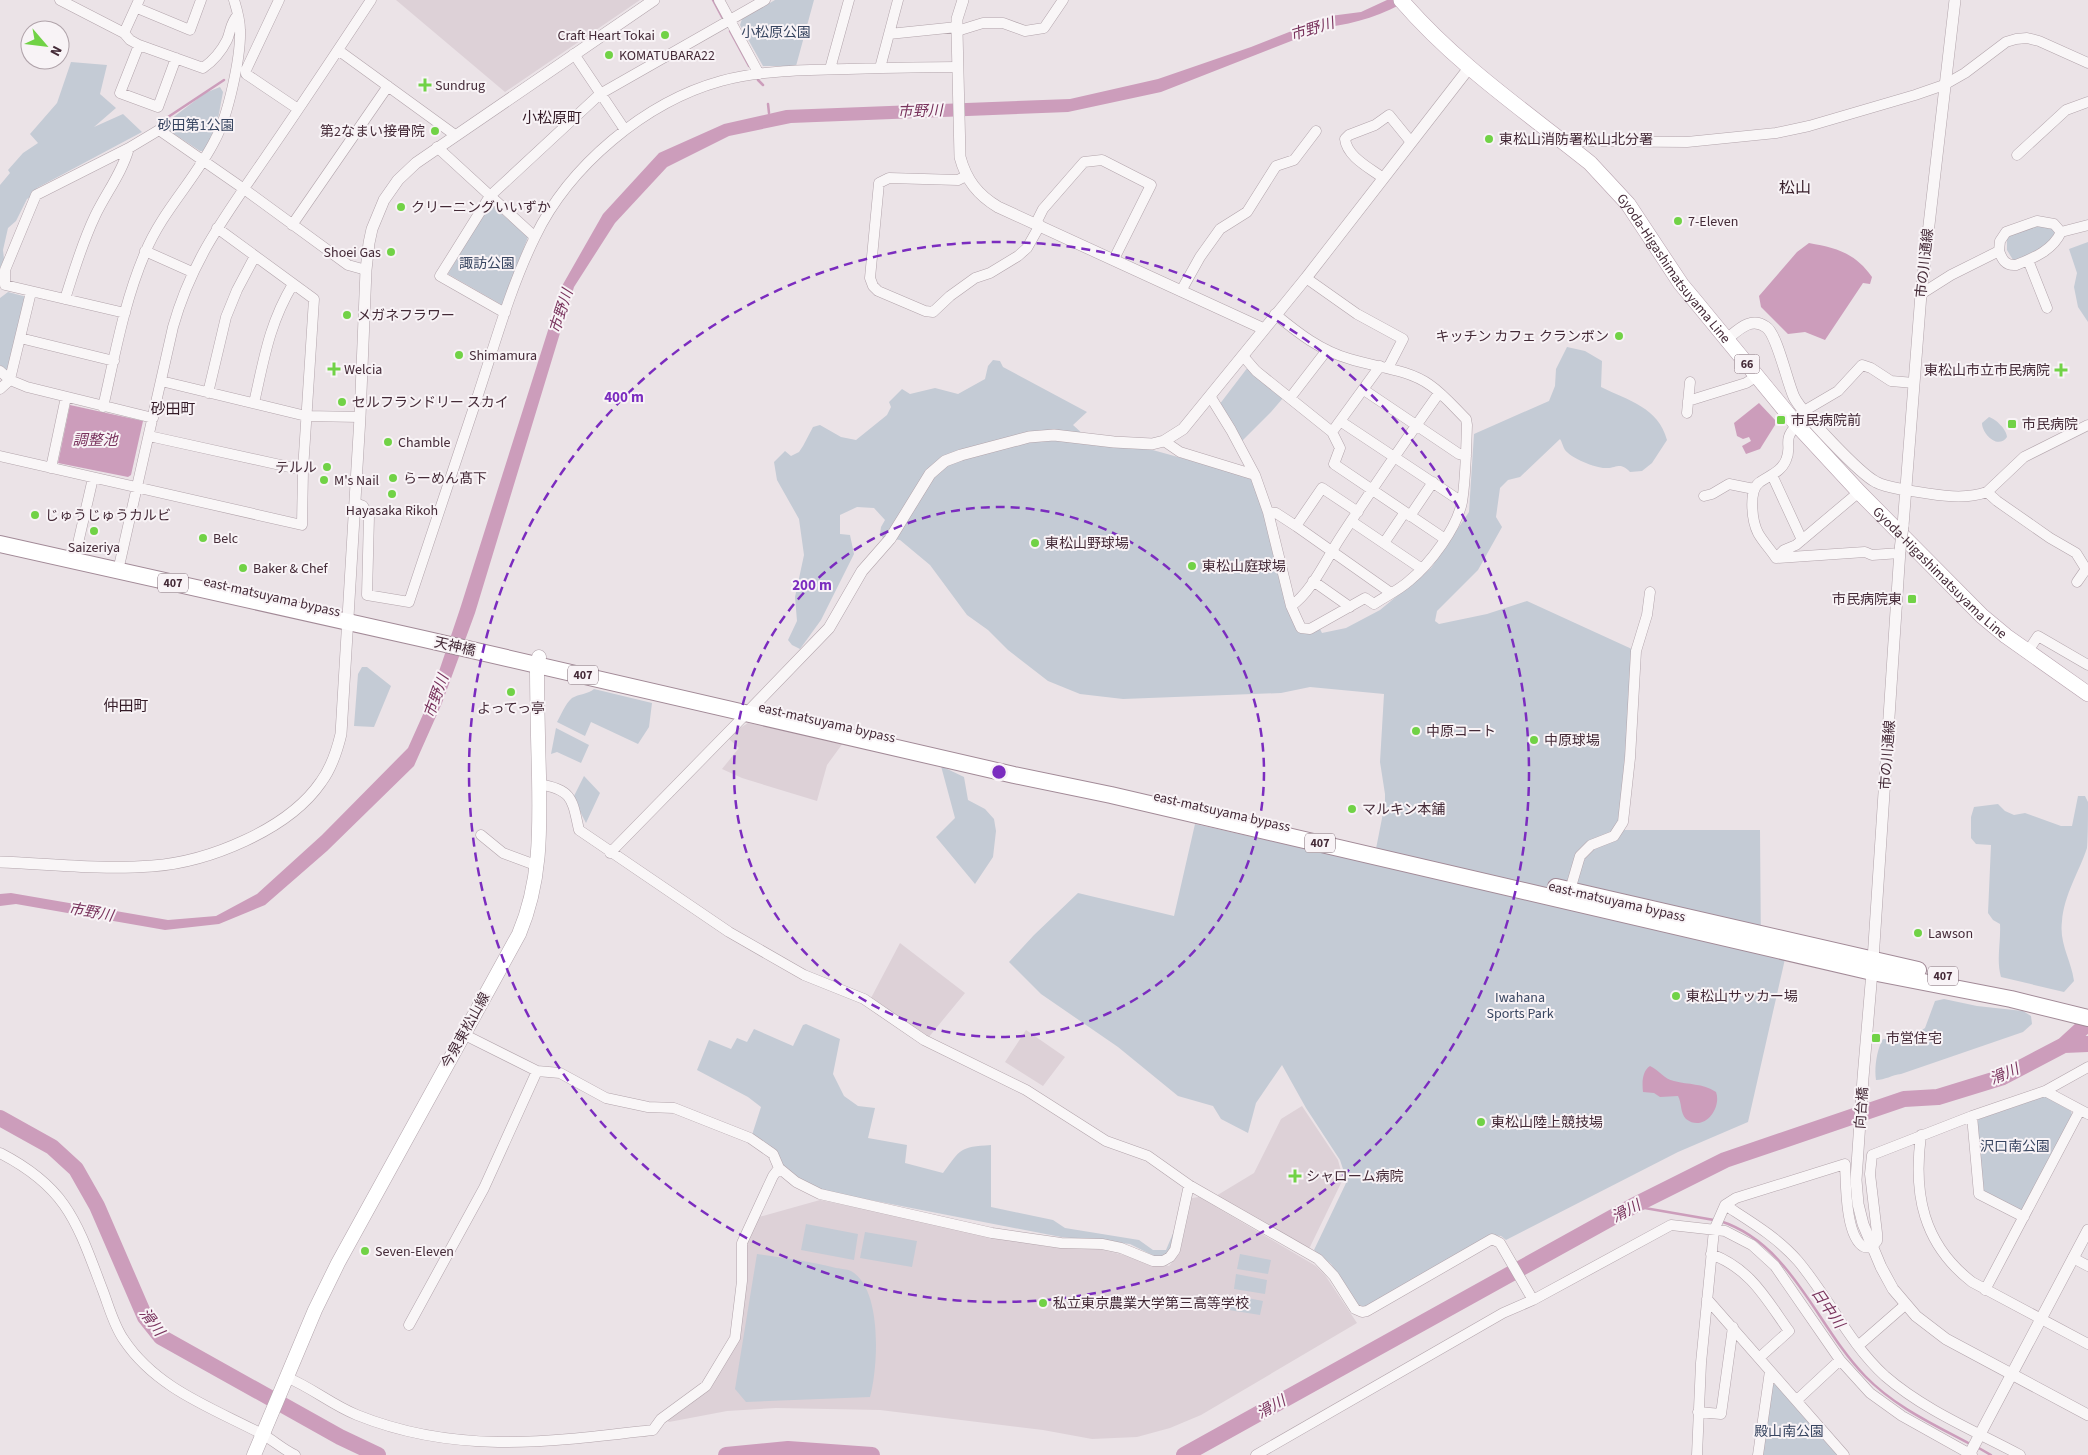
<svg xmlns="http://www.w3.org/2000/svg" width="2088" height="1455" font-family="'Source Sans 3','Noto Sans JP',sans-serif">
<rect width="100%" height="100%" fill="#ebe3e7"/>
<path fill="#ddd1d7" d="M396,0H640L505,92Z
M748,723L843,743L827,765L817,801L742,778L722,769L739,748L729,739L740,728Z
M900,943L965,993L928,1038L871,998Z
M1026,1030L1065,1057L1043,1086L1005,1062Z
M1302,1106L1338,1160L1343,1179L1309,1249L1216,1196L1254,1173L1281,1119Z
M1199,1197L1316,1266L1325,1275L1357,1323L1201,1415L1170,1428L1137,1437L1092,1439L1043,1430L880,1410L776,1408L727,1411L669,1422L666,1419L708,1388L737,1340L745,1245L759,1217L820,1200L1049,1247L1099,1249L1169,1266L1180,1253L1192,1198Z"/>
<path fill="#c4cbd5" d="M775,0H814L796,66H763L740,25L742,19Z
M71,62L107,65L100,94L116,108L94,127L123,114L142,132L37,188L32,196L27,199L16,221L8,228L3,250L4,259L0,268V185L10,173L8,170L23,153L38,143L30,134L57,103Z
M220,87L223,92L217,124L204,151H200L162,126L205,93Z
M489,203L528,237L502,305L448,274Z
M2044,224L2056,232L2052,242L2019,260H2013L2007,250V236Z
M2088,242V322L2078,307L2074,287L2077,273L2069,249Z
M8,292L27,297L10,369L6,370L0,365V298Z
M1567,347L1585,351L1602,361L1601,387C1629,401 1658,407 1667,440L1652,463L1642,471L1630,472C1619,461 1617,469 1605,468C1595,468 1571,458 1565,450C1563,447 1562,442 1560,439L1520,477L1508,480L1500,488L1496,517L1502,527L1478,570L1437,611L1435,621L1439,624L1487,614L1527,601L1634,650L1619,827L1625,830H1760L1761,954L1785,959L1748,1122L1678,1152L1506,1240L1501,1236L1490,1235L1364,1307L1357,1304L1331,1264L1314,1250L1347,1181L1340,1160L1306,1108L1282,1065L1256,1103L1248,1133L1221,1119L1213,1106L1178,1096L1118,1047L1041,994L1009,962L1034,935L1078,893L1174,916L1195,824L1373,864L1385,803V794L1380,762L1384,694L1310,687L1281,693L1123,699L1080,694L1048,681L1008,650L988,630L967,615L930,565L900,540L883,538L880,534L881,527L885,520L874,508L857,507L840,515V534L850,535L854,554L821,620L800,649L792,645L788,640L797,621L795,597L804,555L799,519L777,480L774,462L785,451L791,456L799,452L803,446L813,427L820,425L841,437L856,440L887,415L891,407L889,402L902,389L910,394L935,388L958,394L985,379L988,366L993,360L1000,361L1003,367L1087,412L1073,425L1094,444L1149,449L1254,478L1298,629L1319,627L1322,633L1346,628L1380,610L1431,568L1469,512L1474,434L1549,401L1555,386L1556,369Z
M1248,367L1283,398L1271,412L1242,441L1219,405Z
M1989,417C1996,419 2007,430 2007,437C1998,450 1982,434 1982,423Z
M362,667H367L391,686L374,727L354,726L358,674Z
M594,689L652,703L649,727L638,744L591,722L585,736L557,722C561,715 565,704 572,698C579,694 588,694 594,689Z
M556,728L589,745L581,763L557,752L551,754Z
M941,766L964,777L968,800L985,809L994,819L996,831L993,857L975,884L936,837L955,818Z
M584,776L600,793L586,823L573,798Z
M2078,796H2085L2088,802C2088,815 2088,836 2087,848C2079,872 2064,895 2062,921C2059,944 2071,959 2074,981L2064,992L2001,977C1996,960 2001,942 2000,924L1993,920L1988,913L1991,845L1976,844L1971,838V817L1974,807L1998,804L2005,811L2014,815L2025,813L2061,826H2072Z
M1944,999L1977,1006L2023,1011L2031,1016L2032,1024L2023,1032L1901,1074C1892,1075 1885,1080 1876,1080C1874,1068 1877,1049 1883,1039L1906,1040L1925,1028L1935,1001Z
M806,1024L840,1039L833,1074L844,1096L858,1106L875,1108L868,1138L907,1145L905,1163L943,1173C961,1149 959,1147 991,1145V1207L1053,1220L1065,1228L1139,1240L1153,1250H1166L1174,1231L1177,1232L1174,1245L1163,1257L1154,1256L1130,1244L1061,1237L819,1190L786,1170L752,1135L761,1107L748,1097L697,1070L709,1040L731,1049L737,1038L747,1042L754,1029L793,1046L803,1025Z
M2042,1097H2046L2071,1111L2072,1115L2023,1210L2018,1212L1984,1194L1976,1124L1979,1119Z
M806,1224L858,1234L854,1260L801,1250Z
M865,1232L917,1241L912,1267L860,1258Z
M757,1254C783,1258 810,1261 836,1268C841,1269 847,1269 851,1271C883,1289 878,1368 870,1397L746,1402L735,1389Z
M1240,1254L1271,1260L1268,1274L1237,1269Z
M1236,1274L1267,1280L1265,1294L1234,1289Z
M1232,1295L1263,1301L1260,1315L1229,1310Z
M1778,1383L1841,1455H1762L1772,1385Z"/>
<path fill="#cc9dbb" d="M1387,0H1409C1384,14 1356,24 1327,27L1161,92L1068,112L791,123L729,136L667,167L615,223L574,287L475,613L442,703L414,766L327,851L265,905L219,924L165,930L16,904L0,906V894L11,893L168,920L216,916L257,894L322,835L408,748L429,701L460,609L562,286L603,214L659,153L724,124L786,110L1070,99L1158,79L1251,47L1330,16L1361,12Z
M1809,243C1837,248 1855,253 1872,277L1870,284L1863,283L1825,340L1805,332L1788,334L1761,307L1759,296L1797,252Z
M1759,403L1776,421L1775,425L1760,449L1746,454L1742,446L1751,441L1749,437L1743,439L1737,436L1734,423Z
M70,405L143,421L131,475L128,477L58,463Z
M1650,1066C1659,1070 1664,1079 1674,1081C1689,1085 1702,1083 1716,1092C1722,1108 1704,1133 1686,1119C1680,1113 1682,1103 1678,1096L1660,1097L1654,1093L1643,1092C1642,1083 1642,1071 1650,1066Z"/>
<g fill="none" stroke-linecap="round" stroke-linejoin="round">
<path stroke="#cc9dbb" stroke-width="2.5" d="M713,0L722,17
M730,31L749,66
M758,80L763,85
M768,104L769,113
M159,123L224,80
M1633,1206L1714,1220
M1720,1221C1792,1244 1816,1326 1865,1376C1895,1407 1933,1424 1970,1444
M1977,1447L1991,1455"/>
<path stroke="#cc9dbb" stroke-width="16" d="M2064,1045L2088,1044
M0,1118L52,1147L76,1169L97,1206L145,1317L161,1337L340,1437L378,1455
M726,1455L788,1449L872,1455
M1184,1455L1633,1206L1725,1160L1904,1099L1938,1097L2003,1077L2064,1045L2088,1023"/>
<g stroke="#b2a4ab" stroke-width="11">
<path id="minor" d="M60,0L124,33L130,40L139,45L203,68C213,61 221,52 227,40C231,31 230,23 238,15
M279,0L246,70V74L298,109
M719,0L759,74
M137,8L190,30L201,0
M957,31L983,23H1003L1025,31L1044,28L1063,0
M124,33L139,0
M889,34L957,27
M139,45L120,93L158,107L176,58
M338,50L455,135
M574,54L625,130
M880,68L898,0
M830,69L849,0
M1563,141L1687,142L1776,133L1809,126L1915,95L1944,85L1965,73L2006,42L2016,39L2027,38L2039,41L2088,63
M437,147L535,237
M2017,155L2066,110L2088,102
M966,176L958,180L889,178L879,183L870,278L873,286L878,291L925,311L933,312L950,296L975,278L990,273L1018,256L1027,248L1040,225
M1383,178C1370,168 1347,157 1345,139L1349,135L1375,125L1389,115L1411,142
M1036,223L1043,209L1084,162L1102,160L1151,185L1114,259
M292,225L388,86
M2061,232L2088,225
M145,251L192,272
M1999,251C2002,259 2005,266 2016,265C2034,258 2053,250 2061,232
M2028,260L2047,308
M1306,278L1357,314L1403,339L1388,368
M1181,291L1200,257L1220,229L1247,212L1276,166L1294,160L1316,131
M1921,294L1951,275L1999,251L2000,241L2006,232L2037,221L2054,224L2061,232
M65,299C74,271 82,243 95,216C106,193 122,173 129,148
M125,313L5,285V270L36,195L129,148L159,130L244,189L348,265L366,270
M505,313L440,276L490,196L600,94L765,0
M20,338L114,361
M1243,356L1256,371L1332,432
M1380,366L1332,432L1340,448L1334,464L1445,539
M0,371L10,380L27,387L153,418
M161,381L306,416L360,417
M0,389L10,380L11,375L31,292
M1364,390L1459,454L1466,456
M208,393L226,317L237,290L255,256
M1210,396L1231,430L1255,475
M1290,398L1327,350
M1688,401L1746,383L1757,376
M254,403C264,359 269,324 293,284
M103,407C115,355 124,302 145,253C162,211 195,180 215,140C228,116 241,57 240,30C240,19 237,10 234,0
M1804,411L1838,391L1862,365L1871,368L1891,381L1914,383
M1687,413L1690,382
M1340,421L1462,502
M149,436L303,470
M1164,441L1180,452L1255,475L1268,512L1291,606L1301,628L1310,629L1365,598L1374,604C1386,596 1399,590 1409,581C1430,564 1457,528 1462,502C1466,477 1466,450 1467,425L1466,419C1454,407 1443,394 1430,385C1408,369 1375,367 1350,359C1321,351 1298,333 1275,314
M0,456L302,525L303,470L314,299L217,228
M51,468L66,397
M1772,475L1802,540
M1906,490C1932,494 1962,501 1987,492L2024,457L2088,425
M1987,492L1997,501L2050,538L2076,553L2086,569L2077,582
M1704,496L1712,494L1729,484L1754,489
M355,503L363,506L369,516L367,595L409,602C432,534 454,466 477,398C495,344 510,288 535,237C569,166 645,102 721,81C762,70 805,70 848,69C884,68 921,67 957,67
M1268,512L1276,513L1296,526L1391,593
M1410,516L1433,482
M1351,521L1422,569
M1296,526L1322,488L1358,512
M1384,543L1405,512
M76,552L93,478
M1776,558C1771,550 1763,542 1758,533C1752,521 1748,490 1760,482C1770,475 1781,472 1786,460C1793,445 1781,441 1797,425
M1776,558L1865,552L1872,555L1900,553
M1776,558L1784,550L1796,545L1859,492
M120,562L173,327C192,259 226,215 265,158C301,106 336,53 371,0
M1313,581L1350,607
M1291,606C1311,593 1327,558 1340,538C1372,489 1405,441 1439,393
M2028,651L2038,636L2088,665
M539,784C573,790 572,799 579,830L729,932L804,975L864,999L924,1040L1026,1090L1106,1141L1148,1156L1189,1185L1318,1259L1334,1276L1355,1309L1362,1312L1367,1311L1492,1239L1500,1243L1533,1300
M481,835L503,853L538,866
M610,853L747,713
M1570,890L1580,856L1591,845L1614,836L1623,822L1630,758L1636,651L1647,615L1650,592
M463,1034L537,1071L560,1073L606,1098L648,1107L674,1108L750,1138L773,1154L779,1168L796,1182L820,1194L992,1233L1061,1243L1102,1244L1121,1248L1153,1261H1163L1170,1257L1175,1250L1189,1185
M2045,1091L2088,1114
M1972,1116L1979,1194L2024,1217
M1921,1135C1913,1194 1923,1244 1972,1282L2088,1344
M0,1153C68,1188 77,1223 103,1291C109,1307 114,1326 124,1340C156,1388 210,1407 260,1433C272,1439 282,1449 295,1455
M1725,1205C1751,1222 1777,1237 1798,1261C1829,1298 1849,1343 1885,1376C1924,1410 1975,1431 2020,1455
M1711,1254C1751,1269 1766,1299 1789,1331L1759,1358
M2073,1258L2088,1266
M1985,1290L2080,1110
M1707,1299L1844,1455
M409,1325L484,1188L537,1071
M1858,1346L1905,1305
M286,1377C311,1387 332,1405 357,1415C456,1455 550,1442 653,1430L661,1419L706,1386L735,1338L742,1281V1243L773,1176L779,1168
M1797,1400L1840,1360
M1698,1412L1721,1414L1733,1327
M1256,1455L1503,1313L1533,1300L1671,1225L1725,1231L1752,1245L1775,1266L1840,1360L1870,1393L1902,1416L1972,1455
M1697,1455L1701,1363L1714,1230L1725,1205L1736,1198L1845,1164C1846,1182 1845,1237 1864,1247C1866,1248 1869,1247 1871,1248L1877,1241V1233L1870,1174L1872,1155L1972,1116L2045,1091L2088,1067
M1758,1455L1770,1371"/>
</g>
<g stroke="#b2a4ab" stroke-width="12">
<path id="tertiary" d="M963,0L957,19V31L960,157C966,180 978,195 998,207L1264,329
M1727,339C1738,330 1751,316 1766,327C1777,334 1787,382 1794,397C1802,413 1860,474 1876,482C1885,487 1896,488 1906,490
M1903,526L1921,294L1955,0
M1900,550L1873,960L1863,1078L1856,1180L1858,1204L1863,1224L1881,1267L1893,1289L1916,1316L1946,1339L2088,1415
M747,713L829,628L862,571L890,539L930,474L945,461L961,455L1029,437L1054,435L1114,442L1152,444L1164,441L1183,429L1306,278L1469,68
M0,862C50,864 102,870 152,866C208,862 288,830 321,782C332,767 337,751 341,734L360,417L366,270L369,243L372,229L384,200L398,180L416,163L654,0
M1969,1455L2088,1230"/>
</g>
<g stroke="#b2a4ab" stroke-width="15">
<path id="secondary" d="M254,1455L315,1310L338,1263L519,934C541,882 540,831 539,776C538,739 537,702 537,665L539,657"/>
</g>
<g stroke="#b7a2ae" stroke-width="16">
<g id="primary">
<path id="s1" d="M1401,0C1456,64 1525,111 1590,163L1628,204L1681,284L1696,302L1797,425L1859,492L1982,616L2006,636L2088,694"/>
</g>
</g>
<g stroke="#a28a97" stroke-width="18">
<path id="trunk" d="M0,544L424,639L1014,775L1111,795L1872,972L2011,999L2088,1018
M1556,887L1918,970"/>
</g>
<use href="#minor" stroke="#f9f6f7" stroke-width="10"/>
<use href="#tertiary" stroke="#f9f6f7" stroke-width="11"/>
<use href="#secondary" stroke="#fff" stroke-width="14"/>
<use href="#primary" stroke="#fff" stroke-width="15"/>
<use href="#trunk" stroke="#fff" stroke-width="16"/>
<g stroke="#b2a4ab" stroke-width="12" stroke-linecap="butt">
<path id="tertiary-bridge" d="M1900,550L1903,526"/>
</g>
<use href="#tertiary-bridge" stroke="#f9f6f7" stroke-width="11"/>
</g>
<g fill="none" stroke="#7b2cbf" stroke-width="2.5" stroke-dasharray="9 6">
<circle cx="999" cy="772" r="265"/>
<circle cx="999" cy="772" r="530"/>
</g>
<g fill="#71d246" stroke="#f8f3f6" stroke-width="2">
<circle cx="665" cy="35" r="5"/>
<circle cx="609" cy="55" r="5"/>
<path d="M422.5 77.5h5v5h5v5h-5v5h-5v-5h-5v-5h5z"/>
<circle cx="435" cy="131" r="5"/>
<circle cx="1489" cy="139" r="5"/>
<circle cx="401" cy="207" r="5"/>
<circle cx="1678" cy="221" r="5"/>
<circle cx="391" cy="252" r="5"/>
<circle cx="347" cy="315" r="5"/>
<circle cx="1619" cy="336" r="5"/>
<circle cx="459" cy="355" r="5"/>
<path d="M331.5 361.5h5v5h5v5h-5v5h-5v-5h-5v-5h5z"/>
<path d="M2058.5 362.5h5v5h5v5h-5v5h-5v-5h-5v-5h5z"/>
<circle cx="342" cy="402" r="5"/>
<rect x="1776" y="415" width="10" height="10" rx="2.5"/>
<rect x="2007" y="419" width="10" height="10" rx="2.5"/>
<circle cx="388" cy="442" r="5"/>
<circle cx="327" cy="467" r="5"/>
<circle cx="393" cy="478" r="5"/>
<circle cx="324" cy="480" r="5"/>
<circle cx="392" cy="494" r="5"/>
<circle cx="35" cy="515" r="5"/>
<circle cx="94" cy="531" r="5"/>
<circle cx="203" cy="538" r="5"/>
<circle cx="1035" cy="543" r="5"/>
<circle cx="1192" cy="566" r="5"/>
<circle cx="243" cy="568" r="5"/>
<rect x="1907" y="594" width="10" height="10" rx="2.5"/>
<circle cx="511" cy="692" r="5"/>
<circle cx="1416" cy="731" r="5"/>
<circle cx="1534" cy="740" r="5"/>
<circle cx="1352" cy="809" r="5"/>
<circle cx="1918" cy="933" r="5"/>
<circle cx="1676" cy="996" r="5"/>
<rect x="1871" y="1033" width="10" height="10" rx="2.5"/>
<circle cx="1481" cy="1122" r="5"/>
<path d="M1292.5 1168.5h5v5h5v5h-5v5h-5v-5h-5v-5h5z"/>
<circle cx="365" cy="1251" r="5"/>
<circle cx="1043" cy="1303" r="5"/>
</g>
<g text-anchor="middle" stroke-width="4" stroke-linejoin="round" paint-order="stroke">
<g fill="#f8f3f6" stroke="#7a6670" stroke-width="1">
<rect x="1734.5" y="354.5" width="25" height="19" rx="4"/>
<rect x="158" y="573.5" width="30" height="19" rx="4"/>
<rect x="568" y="665.5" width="30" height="19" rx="4"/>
<rect x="1305" y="833.5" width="30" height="19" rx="4"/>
<rect x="1928" y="966.5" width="30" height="19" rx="4"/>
</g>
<g font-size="12" font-weight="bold" fill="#442a37">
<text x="1747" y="368">66</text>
<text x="173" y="587">407</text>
<text x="583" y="679">407</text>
<text x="1320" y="847">407</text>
<text x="1943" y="980">407</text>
</g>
<g font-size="14" fill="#374560" stroke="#f8f3f6">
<text x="776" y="37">小松原公園</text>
<text x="196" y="130">砂田第1公園</text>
<text x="487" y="268">諏訪公園</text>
<text x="1520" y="1002">Iwahana<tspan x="1520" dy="16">Sports Park</tspan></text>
<text x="2015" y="1151">沢口南公園</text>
<text x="1789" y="1436">殿山南公園</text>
</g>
<g font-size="14" fill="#442a37" stroke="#f8f3f6" text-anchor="start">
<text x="655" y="40" text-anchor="end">Craft Heart Tokai</text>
<text x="619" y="60">KOMATUBARA22</text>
<text x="435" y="90">Sundrug</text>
<text x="425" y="136" text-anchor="end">第2なまい接骨院</text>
<text x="1499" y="144">東松山消防署松山北分署</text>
<text x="411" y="212">クリーニングいいずか</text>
<text x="1688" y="226">7-Eleven</text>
<text x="381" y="257" text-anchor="end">Shoei Gas</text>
<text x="357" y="320">メガネフラワー</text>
<text x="1609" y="341" text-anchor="end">キッチン カフェ クランボン</text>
<text x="469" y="360">Shimamura</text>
<text x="344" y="374">Welcia</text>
<text x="2050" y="375" text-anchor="end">東松山市立市民病院</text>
<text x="352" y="407">セルフランドリー スカイ</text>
<text x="1791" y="425">市民病院前</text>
<text x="2022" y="429">市民病院</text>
<text x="398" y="447">Chamble</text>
<text x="317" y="472" text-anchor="end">テルル</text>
<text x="403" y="483">らーめん髙下</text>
<text x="334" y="485">M's Nail</text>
<text x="392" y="515" text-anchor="middle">Hayasaka Rikoh</text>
<text x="45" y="520">じゅうじゅうカルビ</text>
<text x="213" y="543">Belc</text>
<text x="1045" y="548">東松山野球場</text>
<text x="94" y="552" text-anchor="middle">Saizeriya</text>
<text x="1202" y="571">東松山庭球場</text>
<text x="253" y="573">Baker &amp; Chef</text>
<text x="1902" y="604" text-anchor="end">市民病院東</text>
<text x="511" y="713" text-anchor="middle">よってっ亭</text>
<text x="1426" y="736">中原コート</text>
<text x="1544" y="745">中原球場</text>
<text x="1362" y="814">マルキン本舗</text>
<text x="1928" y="938">Lawson</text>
<text x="1686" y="1001">東松山サッカー場</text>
<text x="1886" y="1043">市営住宅</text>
<text x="1491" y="1127">東松山陸上競技場</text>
<text x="1306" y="1181">シャローム病院</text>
<text x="375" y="1256">Seven-Eleven</text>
<text x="1053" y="1308">私立東京農業大学第三高等学校</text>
</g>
<g font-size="14" fill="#442a37" stroke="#f8f3f6">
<text transform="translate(1924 263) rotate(-84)" y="5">市の川通線</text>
<text dy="5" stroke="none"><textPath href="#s1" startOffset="385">Gyoda-Higashimatsuyama Line</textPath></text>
<text dy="5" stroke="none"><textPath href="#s1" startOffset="790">Gyoda-Higashimatsuyama Line</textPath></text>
<text transform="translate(272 596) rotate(13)" y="5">east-matsuyama bypass</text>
<text transform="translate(455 646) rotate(13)" y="5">天神橋</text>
<text transform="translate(827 722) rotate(13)" y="5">east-matsuyama bypass</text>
<text transform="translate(1887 755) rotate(-86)" y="5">市の川通線</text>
<text transform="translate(1222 811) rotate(13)" y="5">east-matsuyama bypass</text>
<text transform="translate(1617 901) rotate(13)" y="5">east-matsuyama bypass</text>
<text transform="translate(465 1030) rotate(-61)" y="5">今泉東松山線</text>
<text transform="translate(1861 1108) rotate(-86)" y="5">向台橋</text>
</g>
<g font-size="15" font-style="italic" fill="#79335d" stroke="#f8f3f6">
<text transform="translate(1312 29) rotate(-17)" y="5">市野川</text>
<text transform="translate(920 111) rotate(-2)" y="5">市野川</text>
<text transform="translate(561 311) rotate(-72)" y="5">市野川</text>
<text x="95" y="445">調整池</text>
<text transform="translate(436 696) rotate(-70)" y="5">市野川</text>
<text transform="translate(91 912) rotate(10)" y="5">市野川</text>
<text transform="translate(2004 1074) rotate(-23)" y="5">滑川</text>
<text transform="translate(1626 1211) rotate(-28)" y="5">滑川</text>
<text transform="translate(1828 1308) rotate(55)" y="5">日中川</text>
<text transform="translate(152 1322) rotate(53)" y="5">滑川</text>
<text transform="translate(1271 1407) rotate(-29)" y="5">滑川</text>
</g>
<g font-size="15" fill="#351c28" stroke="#f8f3f6">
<text x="552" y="123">小松原町</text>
<text x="173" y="414">砂田町</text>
<text x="126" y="711">仲田町</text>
</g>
<g font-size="16" fill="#351c28" stroke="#f8f3f6">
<text x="1795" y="193">松山</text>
</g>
</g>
<circle cx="999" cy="772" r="8" fill="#7b2cbf" stroke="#f8f3f6" stroke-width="2.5"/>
<g font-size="15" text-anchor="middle" font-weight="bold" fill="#7b2cbf" stroke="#f8f3f6" stroke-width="4" stroke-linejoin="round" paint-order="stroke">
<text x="624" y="402">400 m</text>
<text x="812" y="590">200 m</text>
</g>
<g transform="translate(45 45) rotate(118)"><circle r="24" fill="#f8f3f6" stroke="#b0a3aa"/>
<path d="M0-4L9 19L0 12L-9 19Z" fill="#71d246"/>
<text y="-8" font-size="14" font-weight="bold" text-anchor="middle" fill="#442a37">N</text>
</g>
</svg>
